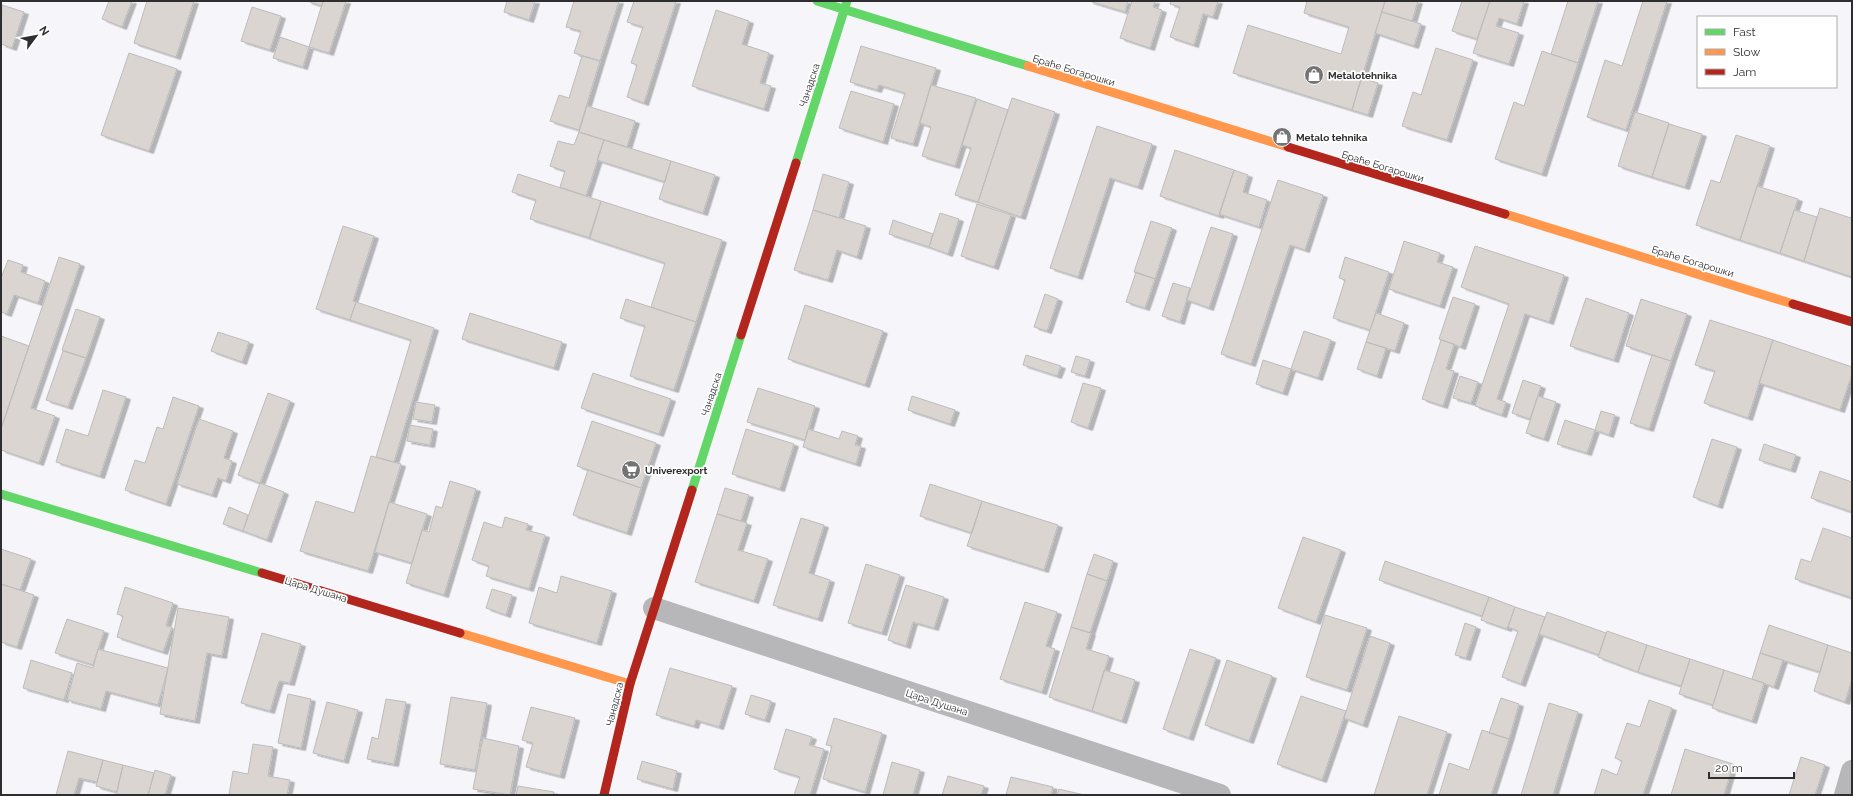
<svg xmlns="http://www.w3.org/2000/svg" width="1853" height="796" font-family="Raleway,sans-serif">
<defs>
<filter id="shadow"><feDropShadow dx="4.5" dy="2.5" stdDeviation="0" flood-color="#0004"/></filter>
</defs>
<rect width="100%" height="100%" fill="#f6f6fa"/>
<path fill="#dad5d0" stroke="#bcbcbc" filter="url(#shadow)" d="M109,1H132L122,27L102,19Z
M147,1H194L176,57L134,43Z
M307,1H323L322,6Z
M323,1H346L329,53L309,47Z
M507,1H535L529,20L504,12Z
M574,1H619L600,61L574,53L581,31L566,27Z
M634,1H676L644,103L627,97L637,65L631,63L643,27L627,22Z
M1089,1H1128L1125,12Z
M1132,1H1155L1153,7L1162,10L1150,48L1120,38Z
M1171,1H1218L1213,17L1203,14L1194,45L1170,37L1180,7L1170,4Z
M1307,1H1385L1352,110L1233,73L1248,25L1341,54L1349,27L1304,13Z
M1385,1H1418L1412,21L1382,12Z
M1462,1H1490L1477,39L1452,31Z
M1490,1H1524L1517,24L1499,18L1496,26L1519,33L1509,64L1473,53Z
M1568,1H1598L1578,63L1551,54Z
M1643,1H1667L1626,130L1587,117L1605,60L1622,66Z
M2,5L24,12L12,48L1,44Z
M252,7L281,16L270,50L241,41Z
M716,10L749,21L742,44L769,53L760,83L771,86L764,109L692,86Z
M1382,12L1421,24L1414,46L1375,33Z
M280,37L309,47L303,67L273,58Z
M861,46L936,68L913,144L891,138L905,93L879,85L877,90L850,82Z
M1436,48L1473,60L1447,140L1402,126L1413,92L1421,95Z
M1542,51L1578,63L1542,174L1495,159L1514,102L1524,106Z
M129,53L177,69L149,151L101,135Z
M582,56L600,61L579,130L550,121L559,95L569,98Z
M1361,78L1378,83L1368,115L1352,110Z
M931,85L976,98L955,166L922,156L931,127L920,123Z
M851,91L894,104L883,142L839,128Z
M1012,98L1055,112L1021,217L978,202Z
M977,99L1008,110L978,202L955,195L971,148L962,145Z
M587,106L635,121L627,147L579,132Z
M1635,112L1669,123L1652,177L1618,166Z
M1669,124L1702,134L1685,187L1652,177Z
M1097,126L1152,144L1138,187L1110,178L1078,277L1050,268Z
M579,132L604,140L586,196L560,187L565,171L550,166L558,141L574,145Z
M1736,135L1770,146L1740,240L1696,225L1711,180L1720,183Z
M604,140L671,161L665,182L597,160Z
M1175,150L1234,170L1219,216L1160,196Z
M671,161L715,175L703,213L659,199Z
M1234,170L1248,175L1243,192L1267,200L1259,227L1219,214Z
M518,174L601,201L590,238L530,219L536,200L512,192Z
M823,174L849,182L839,218L813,210Z
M1278,180L1323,195L1305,250L1290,245L1251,364L1221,354Z
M1757,186L1798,199L1780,253L1740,240Z
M601,201L722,240L696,322L651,307L665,263L589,238Z
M977,204L1011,215L994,267L961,256Z
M1820,208L1851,218L1852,213V277L1804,261Z
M813,210L866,226L857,257L837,250L828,280L794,270Z
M1794,210L1817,217L1804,261L1780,253Z
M940,213L959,219L948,254L929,247Z
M893,220L933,234L929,247L889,234Z
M1151,221L1172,228L1155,279L1134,272Z
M343,226L374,236L353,301L356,302L350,320L316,309Z
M1211,227L1233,234L1209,308L1187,300Z
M1404,241L1440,253L1437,262L1453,267L1440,306L1389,289Z
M1475,246L1564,275L1549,322L1525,314L1497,399L1506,402L1502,415L1475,406L1509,304L1461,287Z
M59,257L80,264L31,408L55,416L39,463L1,450V429Z
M1345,257L1389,272L1370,330L1333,318L1345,280L1339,278Z
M8,260L23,265L21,272L45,281L38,303L14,295L7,314L1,312V278Z
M1136,272L1155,279L1145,308L1126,302Z
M1173,283L1190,288L1180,322L1162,316Z
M1045,294L1058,299L1047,331L1034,327Z
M1453,297L1475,304L1461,347L1439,339Z
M1586,298L1629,313L1614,360L1570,346Z
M626,299L696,322L674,390L630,376L645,326L620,318Z
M1641,299L1687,314L1671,361L1626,346Z
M356,302L434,328L394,462L376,457L411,340L350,320Z
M805,305L883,331L865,385L788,359Z
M76,309L100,317L86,358L62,350Z
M470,313L562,342L554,368L462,339Z
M1376,313L1404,323L1395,351L1366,342Z
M1710,320L1773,340L1748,418L1704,403L1715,371L1695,365Z
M1304,331L1331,340L1318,378L1291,369Z
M218,332L249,342L242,362L211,351Z
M1,336L29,346L1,429Z
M1441,340L1454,344L1446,369L1454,371L1443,406L1422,399Z
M1773,340L1852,367V374L1840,410L1759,383Z
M1366,342L1386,348L1377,376L1357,369Z
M63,351L86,358L68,407L46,400Z
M1026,355L1061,366L1057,376L1023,365Z
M1652,355L1671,361L1649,429L1630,423Z
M1076,356L1090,360L1085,376L1071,372Z
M1263,360L1291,369L1283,393L1256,384Z
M593,373L671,399L659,434L581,408Z
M1460,376L1478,382L1471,403L1453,398Z
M1523,380L1541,386L1530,419L1512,413Z
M1083,383L1101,388L1088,428L1071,422Z
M758,388L815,406L805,440L747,422Z
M103,390L126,397L100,476L56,462L66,429L88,436Z
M268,393L290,401L260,483L238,475Z
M912,396L955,410L950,424L908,410Z
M1538,396L1556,402L1544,439L1526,433Z
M173,397L199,406L166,504L125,490L135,460L145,463L157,427L163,429Z
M416,402L435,405L432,422L413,419Z
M1601,411L1615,415L1609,435L1595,430Z
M199,419L233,431L224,458L232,461L226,481L218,478L212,495L177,484Z
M1565,420L1595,430L1587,453L1557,444Z
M592,421L656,443L641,488L577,466Z
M410,425L433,429L430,445L407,441Z
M746,429L794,444L780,489L732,474Z
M808,429L839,439L842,431L858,436L855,445L861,446L856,464L803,447Z
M1712,439L1737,447L1718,506L1693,497Z
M1764,444L1796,455L1791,470L1759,460Z
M371,456L401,464L368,571L300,551L316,501L354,513Z
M588,470L641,488L627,533L573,515Z
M1820,471L1852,482V512L1811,498Z
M450,481L476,489L444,595L406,583L422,530L429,532L436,506L442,508Z
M260,483L284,492L267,540L243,531Z
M930,484L982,501L972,533L920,516Z
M725,488L749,495L741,521L717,514Z
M982,501L1058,525L1044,570L967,546Z
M389,502L427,514L412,563L375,552Z
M229,507L248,515L243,531L223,524Z
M717,514L747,523L738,550L768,559L754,601L695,582Z
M505,517L528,524L526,530L545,535L529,589L486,576L489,566L472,560L484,522L502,528Z
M801,518L824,525L809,573L830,580L818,619L773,605Z
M1823,528L1852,538V598L1795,579L1801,559L1811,562Z
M1303,537L1341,550L1316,622L1278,608Z
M1,549L31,559L20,590L1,584Z
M1094,554L1113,561L1107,581L1087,574Z
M1385,561L1489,597L1482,616L1379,580Z
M866,564L900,575L882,633L848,623Z
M1087,574L1107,581L1090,633L1071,627Z
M561,576L612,591L597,643L529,623L539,587L557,593Z
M1,584L34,595L17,647L1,642Z
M906,585L944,597L934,628L913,622L906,646L888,640Z
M125,587L173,603L166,626L172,627L163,652L117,637L123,616L117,614Z
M492,589L512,595L506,615L486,608Z
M1489,597L1515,607L1507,629L1481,620Z
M1025,602L1057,612L1046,646L1055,649L1042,692L1000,679Z
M1515,607L1545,617L1521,684L1502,677L1518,631L1508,627Z
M178,608L229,617L222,656L207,653L195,721L160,714Z
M1547,612L1606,633L1599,655L1539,634Z
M1325,615L1367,628L1347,690L1306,677Z
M67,619L104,631L93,665L55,653Z
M1465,623L1476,627L1466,658L1455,655Z
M1769,625L1828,645L1820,672L1760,653Z
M1071,627L1091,633L1086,649L1109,656L1092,711L1049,697Z
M1607,631L1647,645L1638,672L1598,657Z
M262,633L301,644L290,683L279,681L270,711L241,703Z
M1370,636L1390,643L1363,725L1344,718Z
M1647,645L1690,659L1681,686L1638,672Z
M1828,645L1852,653V679L1845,702L1814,691Z
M98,649L168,668L158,705L106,691L101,709L67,700L77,663L93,668Z
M1190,649L1216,658L1189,738L1163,729Z
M1760,653L1783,660L1774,687L1752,679Z
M1690,659L1724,670L1713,705L1679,694Z
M31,660L72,673L64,700L23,688Z
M1227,660L1272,676L1249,741L1205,725Z
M670,668L732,686L719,727L696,720L694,726L656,715Z
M1104,670L1135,680L1122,721L1092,711Z
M1724,670L1764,683L1752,721L1712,708Z
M288,694L311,699L301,748L278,743Z
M751,695L771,701L765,720L745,714Z
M1301,696L1346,711L1322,780L1277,764Z
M451,697L487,703L475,770L440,764Z
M1501,698L1519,704L1509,739L1489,733Z
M386,699L406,702L394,764L367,759L372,737L378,739Z
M1649,700L1672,708L1643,795H1594L1602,769L1617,775L1622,761L1615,758L1627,723L1640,727Z
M327,702L358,710L344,761L313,753Z
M1549,703L1578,712L1553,795H1521Z
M531,707L575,718L560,776L526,767L533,743L522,740Z
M1399,716L1447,732L1427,795H1374Z
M834,718L882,733L865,792L823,779L832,746L826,745Z
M786,729L812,737L809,745L824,749L810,795H794L800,777L774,769Z
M1482,730L1509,739L1491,795H1439L1449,763L1469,770Z
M483,738L519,746L510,795L473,789Z
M253,744L273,747L268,776L290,780L287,795H229L233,771L248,774Z
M1685,749L1733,764L1724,795H1671Z
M68,751L103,760L97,782L79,778L74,795H56Z
M1801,757L1825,765L1815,795H1789Z
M103,760L123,765L117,792L96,786Z
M642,761L677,771L673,789L637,779Z
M892,762L920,770L913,795H883Z
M123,765L154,773L148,795H116Z
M155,770L171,775L165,795H148Z
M948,776L984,786L981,795H942Z
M1011,777L1053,787L1051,795H1006Z
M518,786L554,792L553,795H516Z
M1059,789L1084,795H1057Z"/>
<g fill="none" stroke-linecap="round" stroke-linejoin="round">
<path stroke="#b7b7b9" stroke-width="22" d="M654,608L1220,795
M1845,795L1852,771"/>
<path stroke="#63d668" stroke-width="9" d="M817,1L1028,66
M796,163L847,1
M692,490L741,335
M1,494L262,573"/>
<path stroke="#ff974d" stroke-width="9" d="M1028,66L1288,147
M1505,214L1793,304
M460,633L630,684"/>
<path stroke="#b3261e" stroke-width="9" d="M1288,147L1505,214
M1793,304L1852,322
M741,335L796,163
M262,573L460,633
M604,795L630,684L692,490"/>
</g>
<defs>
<g id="shop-disc" transform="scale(1)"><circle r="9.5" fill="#747477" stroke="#fff"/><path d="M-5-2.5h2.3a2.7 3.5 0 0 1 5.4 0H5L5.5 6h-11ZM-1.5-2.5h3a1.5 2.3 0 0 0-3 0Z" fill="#fff"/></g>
<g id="supermarket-disc" transform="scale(1)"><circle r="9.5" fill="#747477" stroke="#fff"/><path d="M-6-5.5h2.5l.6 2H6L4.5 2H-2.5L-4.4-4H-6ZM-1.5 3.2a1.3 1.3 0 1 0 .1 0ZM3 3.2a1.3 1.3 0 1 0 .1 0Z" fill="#fff"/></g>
</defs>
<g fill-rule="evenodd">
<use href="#shop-disc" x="1314" y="75"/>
<use href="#shop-disc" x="1282" y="137"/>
<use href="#supermarket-disc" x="631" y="470"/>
</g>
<g text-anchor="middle" stroke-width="3.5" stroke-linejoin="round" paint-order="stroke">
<g font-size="10" fill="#2e2e31" stroke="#fff">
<text transform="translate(1074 70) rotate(17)" y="4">Браће Богарошки</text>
<text transform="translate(809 85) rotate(-72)" y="4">Чанадска</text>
<text transform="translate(1383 166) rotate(17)" y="4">Браће Богарошки</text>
<text transform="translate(1693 261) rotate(17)" y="4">Браће Богарошки</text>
<text transform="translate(711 394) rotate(-72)" y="4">Чанадска</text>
<text transform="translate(316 589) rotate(17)" y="4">Цара Душана</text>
<text transform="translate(937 702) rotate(18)" y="4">Цара Душана</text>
<text transform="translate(614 704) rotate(-76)" y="4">Чанадска</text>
</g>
<g font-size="10" font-weight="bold" fill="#2e2e31" stroke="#fff" text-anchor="start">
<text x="1328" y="79">Metalotehnika</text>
<text x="1296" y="141">Metalo tehnika</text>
<text x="645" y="474">Univerexport</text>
</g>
</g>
<rect width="1853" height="796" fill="none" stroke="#2e2e31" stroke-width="4"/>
<rect x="1697" y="16" width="140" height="72" fill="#ffffff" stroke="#ababad"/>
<rect x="1705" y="29" width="20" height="6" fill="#63d668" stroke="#ababad"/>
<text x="1733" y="36" font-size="12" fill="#2e2e31">Fast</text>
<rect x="1705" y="49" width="20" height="6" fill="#ff974d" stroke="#ababad"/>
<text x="1733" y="56" font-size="12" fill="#2e2e31">Slow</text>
<rect x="1705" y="69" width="20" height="6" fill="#b3261e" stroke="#ababad"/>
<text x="1733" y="76" font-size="12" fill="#2e2e31">Jam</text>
<g transform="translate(36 36) rotate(58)" stroke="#ffffff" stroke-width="3" paint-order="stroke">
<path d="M0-3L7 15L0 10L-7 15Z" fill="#2e2e31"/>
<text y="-6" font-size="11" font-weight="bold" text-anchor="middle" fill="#2e2e31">N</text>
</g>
<path d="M1709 772v6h85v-6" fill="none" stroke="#2e2e31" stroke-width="2"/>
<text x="1715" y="772" font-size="12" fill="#2e2e31" stroke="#ffffff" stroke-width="3" paint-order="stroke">20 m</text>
</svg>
